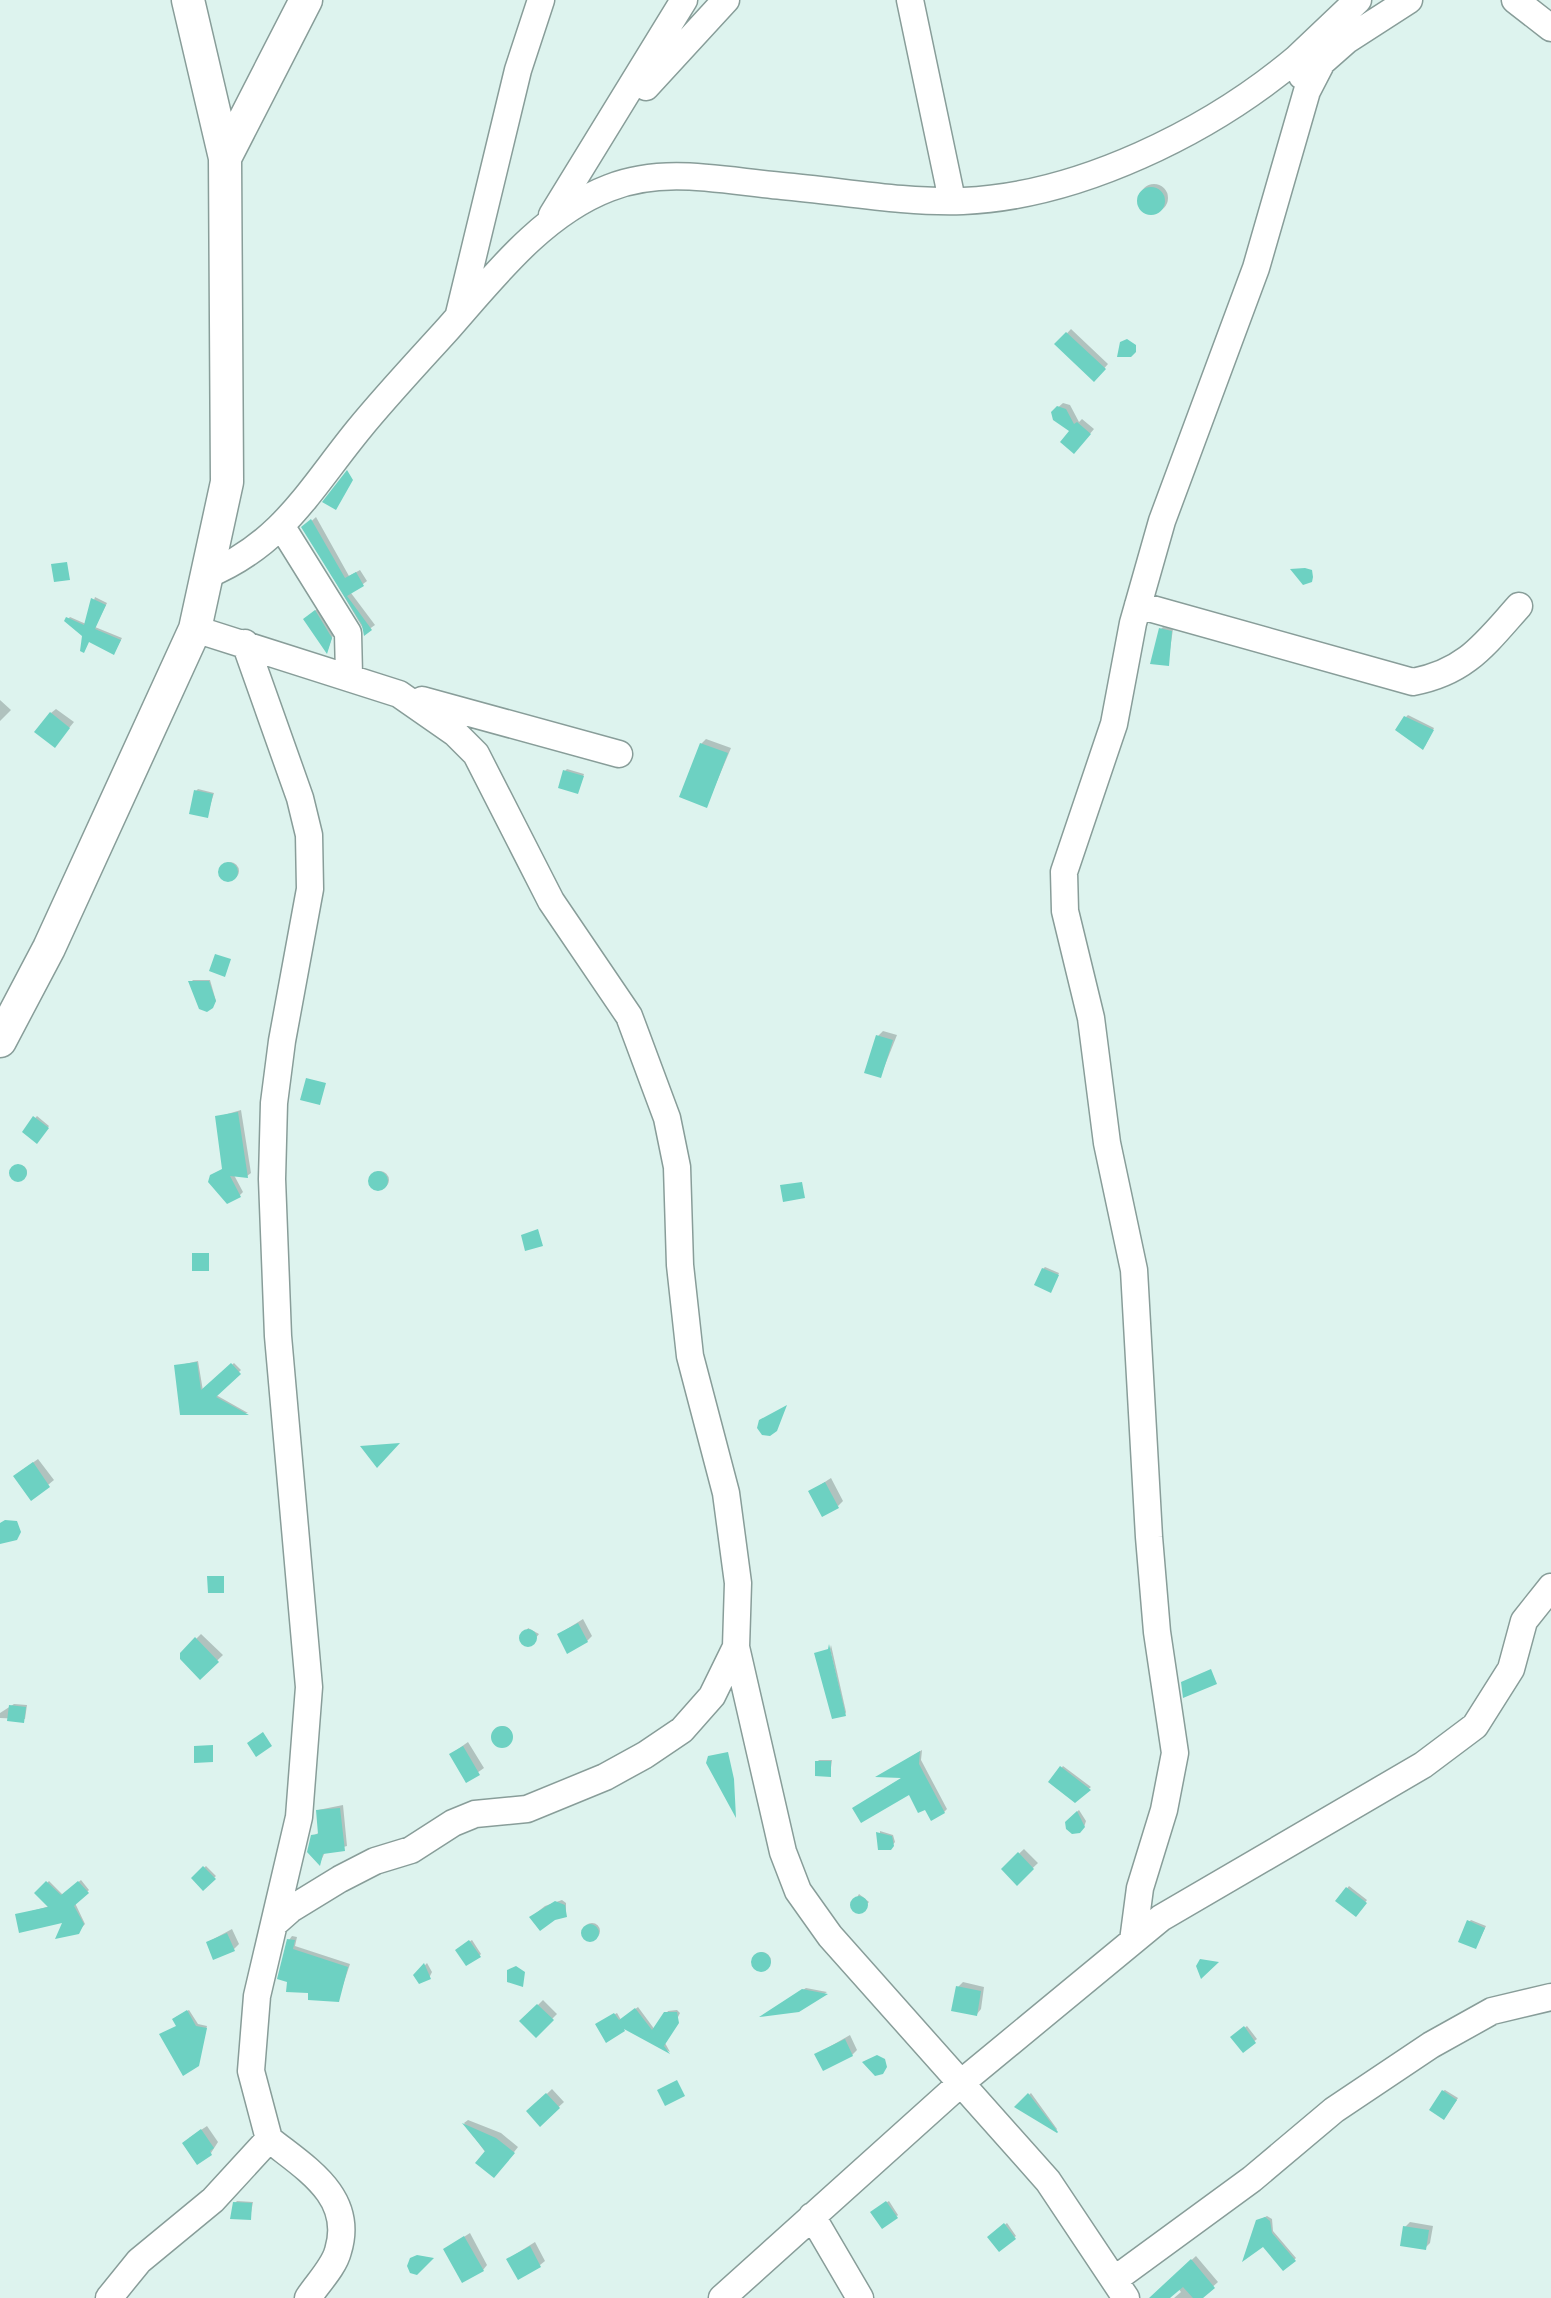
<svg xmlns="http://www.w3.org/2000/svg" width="1551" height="2298" font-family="'Golos Text',sans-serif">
<rect width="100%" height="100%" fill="#ddf3ee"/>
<path fill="#0003" d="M1140 198a14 14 0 1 1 28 0a14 14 0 1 1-28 0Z
M1071,329L1108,364L1094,380L1057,344Z
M1063,403L1070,405L1079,422L1082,419L1094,429L1078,448L1072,431L1053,412Z
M316,517L349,576L360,570L367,581L351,593L375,625L365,632L304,528Z
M95,597L107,603L95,627L122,638L114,653L67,620L70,617L86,624Z
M317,609L333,635L327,652L305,619Z
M1163,627L1173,629L1168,664L1161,629Z
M0,700L11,710L0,721Z
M56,709L74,722L59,740L51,713Z
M1408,715L1434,728L1425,746L1406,717Z
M706,739L731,748L707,805L701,744Z
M567,769L584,774L578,791L565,771Z
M198,789L214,793L207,816L196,791Z
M221 871a9 9 0 1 1 18 0a9 9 0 1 1-18 0Z
M192,980H210L216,1001L214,1003Z
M883,1031L897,1035L881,1075L878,1036Z
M241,1110L251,1173L247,1176L234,1175L243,1192L239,1196L224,1168L217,1117Z
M37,1116L49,1126L37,1141L24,1131Z
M13 1172a7 7 0 1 1 14 0a7 7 0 1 1-14 0Z
M371 1180a9 9 0 1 1 18 0a9 9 0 1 1-18 0Z
M1045,1267L1059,1273L1052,1289L1043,1269Z
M198,1361L203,1391L234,1363L241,1370L216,1395L248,1413H182L176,1366Z
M38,1459L54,1480L32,1498L21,1471Z
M831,1478L843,1501L838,1506L811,1491Z
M583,1619L592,1636L587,1641L559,1634Z
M528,1628L539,1634L531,1644L522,1641Z
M201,1634L223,1655L200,1677L182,1653Z
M831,1645L846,1712L845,1714L830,1649Z
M14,1704L27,1705L25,1719L0,1718V1713Z
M494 1735a9 9 0 1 1 18 0a9 9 0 1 1-18 0Z
M468,1742L484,1768L467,1780L451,1754Z
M922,1750L921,1760L947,1809L944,1812L926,1807L910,1792L854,1808L905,1776H880Z
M819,1760H832L830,1775L817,1762Z
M1063,1766L1091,1787L1075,1800L1051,1782Z
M343,1805L347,1846L325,1852L320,1863L313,1836L320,1832L318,1810Z
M1079,1810L1086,1821L1084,1827L1069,1819Z
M880,1831L893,1835L895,1842L890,1848H880Z
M1024,1849L1038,1863L1017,1883L1003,1869Z
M206,1866L216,1876L203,1888L193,1878Z
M81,1880L89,1890L75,1903L85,1924L78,1932L65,1920L17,1915L50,1906L37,1893L49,1881L63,1895Z
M1349,1886L1367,1900L1356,1914L1338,1900Z
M859,1894L869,1902L859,1912L852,1906Z
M562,1900L566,1903V1915L531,1917L545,1906Z
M1471,1920L1486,1926L1476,1947L1469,1922Z
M584 1931a8 8 0 1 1 16 0a8 8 0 1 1-16 0Z
M232,1929L239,1944L234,1949L208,1942Z
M292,1936L297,1937L295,1946L350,1964L338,2000L311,1991L289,1940Z
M472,1940L481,1954L479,1956L460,1948Z
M753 1961a9 9 0 1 1 18 0a9 9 0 1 1-18 0Z
M427,1963L432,1972L428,1980L416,1975Z
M963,1982L984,1987L981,2009L977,2014L958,1987Z
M806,1988L827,1992L799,2010L765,2014Z
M543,2000L557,2014L536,2035L522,2021Z
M638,2007L655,2030L668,2011L677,2010L680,2013L665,2043L670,2052L626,2028L599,2023L617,2013L621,2020Z
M189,2010L198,2024L207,2026L198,2065L176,2017Z
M1247,2026L1257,2039L1243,2050L1233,2037Z
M850,2035L857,2050L852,2055L817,2054Z
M552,2089L564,2102L540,2124L529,2111Z
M1445,2090L1458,2098L1446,2116L1443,2091Z
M1031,2093L1057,2129V2130L1017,2106Z
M468,2120L501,2133L518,2147L499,2171L464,2123Z
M207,2126L218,2142L211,2153L189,2138Z
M237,2201L253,2202L250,2218L235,2203Z
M889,2201L898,2215L897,2216L874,2210Z
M1267,2216L1272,2219L1273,2231L1296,2258L1284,2269L1258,2221Z
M1410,2222L1433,2226L1430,2243L1425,2248L1405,2227Z
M1007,2223L1016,2236L999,2249L990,2237Z
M470,2233L487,2265L483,2270L445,2249Z
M535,2242L545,2261L540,2265L508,2259Z
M1196,2256L1218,2282L1200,2298H1174L1181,2292L1171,2279Z"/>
<path fill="#6dd1c2" d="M1137 201a14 14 0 1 1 28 0a14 14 0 1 1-28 0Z
M1066,332L1106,369L1094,382L1054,344Z
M1127,339L1136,345V352L1131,357H1117L1120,342Z
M1057,406L1066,409L1074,424L1077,422L1091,434L1074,454L1060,442L1069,431L1053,420L1051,412Z
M347,470L353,480L336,510L322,502Z
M311,519L345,578L356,572L364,586L347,596L372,630L364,636L362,625L301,527Z
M67,562L70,580L54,582L51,564Z
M1305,568L1312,570L1313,577L1312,582L1303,585L1290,569Z
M91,598L106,605L95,629L121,640L114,655L89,642L84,653L80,651L82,636L64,621L66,617L84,625Z
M315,610L332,638L327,654L303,619Z
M1159,628L1172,631L1169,666L1150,664Z
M50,712L70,728L55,748L34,732Z
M1404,716L1434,730L1423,750L1395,730Z
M700,743L728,753L707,808L679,797Z
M563,770L584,776L578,794L558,788Z
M194,790L213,794L208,818L189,814Z
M218 872a10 10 0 1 1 20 0a10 10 0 1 1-20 0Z
M215,954L231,959L225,977L209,971Z
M188,981H209L216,1001L213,1008L207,1012L199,1009Z
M876,1035L893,1040L881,1078L864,1073Z
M306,1078L326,1083L320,1105L300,1100Z
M238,1112L248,1178L230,1176L241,1197L227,1204L208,1182L210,1175L222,1169L215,1116Z
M33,1116L49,1128L37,1144L22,1132Z
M9 1173a9 9 0 1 1 18 0a9 9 0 1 1-18 0Z
M368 1181a10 10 0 1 1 20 0a10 10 0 1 1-20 0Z
M802,1182L805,1198L783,1202L780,1185Z
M538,1229L543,1246L525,1251L521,1235Z
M192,1253H209V1271H192Z
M1042,1268L1059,1275L1051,1293L1034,1285Z
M197,1362L201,1390L231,1363L241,1374L216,1397L249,1415H180L174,1365Z
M787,1405L777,1431L770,1436L762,1435L757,1428L759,1420Z
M400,1443L377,1468L360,1446Z
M33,1462L50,1487L31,1501L13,1476Z
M825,1482L839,1508L822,1517L808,1491Z
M5,1520L17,1521L21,1532L17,1540L0,1544V1523Z
M207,1576H224V1593H208Z
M578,1623L588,1642L567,1654L557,1634Z
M519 1638a9 9 0 1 1 18 0a9 9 0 1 1-18 0Z
M195,1637L219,1662L200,1680L180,1659V1653Z
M829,1644L846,1716L832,1719L814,1653L828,1649Z
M1211,1669L1217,1684L1183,1698L1181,1682Z
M9,1705L26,1707L24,1723L7,1721Z
M491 1737a11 11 0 1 1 22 0a11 11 0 1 1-22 0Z
M263,1732L272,1746L256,1757L247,1743Z
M213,1745V1762L194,1763V1746Z
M463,1746L480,1775L466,1783L449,1754Z
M920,1751L919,1764L945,1813L931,1821L925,1810L918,1813L909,1795L861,1823L852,1808L901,1778L875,1777Z
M728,1752L734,1779L736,1818L706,1763L708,1756Z
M815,1761H831V1777L815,1776Z
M1060,1766L1091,1790L1075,1803L1048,1782Z
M340,1808L345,1851L323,1854L320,1866L307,1852L311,1835L318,1834L316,1810Z
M1077,1811L1085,1827L1080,1833L1072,1834L1066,1829L1065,1822Z
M876,1832L892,1836L894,1846L891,1850H878Z
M1018,1852L1034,1869L1017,1886L1001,1869Z
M203,1866L216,1879L203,1891L191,1878Z
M46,1881L61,1895L78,1881L89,1893L74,1906L84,1924L79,1934L55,1939L62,1923L19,1933L15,1914L48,1907L34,1893Z
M1346,1887L1367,1903L1356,1917L1335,1901Z
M850 1905a9 9 0 1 1 18 0a9 9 0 1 1-18 0Z
M555,1901L565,1905L567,1917L555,1920L540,1931L529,1917Z
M1467,1920L1485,1928L1476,1949L1458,1942Z
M581 1933a9 9 0 1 1 18 0a9 9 0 1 1-18 0Z
M227,1933L235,1951L213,1960L206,1942Z
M287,1939L295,1940L293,1949L348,1967L339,2002L308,2000V1993L286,1992L287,1982L277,1979Z
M469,1940L481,1957L466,1966L455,1950Z
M751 1962a10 10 0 1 1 20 0a10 10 0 1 1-20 0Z
M1200,1959L1219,1962L1201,1979L1196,1966Z
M424,1963L431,1979L419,1984L413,1975Z
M516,1966L525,1972L523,1987L507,1982V1970Z
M956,1986L981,1991L977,2016L951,2011Z
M802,1989L828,1994L799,2012L759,2017Z
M537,2004L554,2020L536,2038L519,2021Z
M635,2008L652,2030L664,2012H677L679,2023L664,2046L670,2054L624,2029L625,2031L606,2043L595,2024L614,2013L619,2020Z
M187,2010L196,2026L207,2028L199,2066L183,2076L159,2034L176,2026L172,2019Z
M1244,2026L1256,2043L1243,2053L1230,2037Z
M845,2039L853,2056L823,2071L814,2054Z
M877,2055L885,2059L887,2067L883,2074L875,2076L862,2062Z
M677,2080L685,2096L665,2106L657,2090Z
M1442,2090L1457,2100L1444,2120L1429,2110Z
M546,2093L560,2108L540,2127L526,2111Z
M1028,2093L1058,2132L1057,2133L1014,2107Z
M462,2123L496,2138L515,2153L494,2178L475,2163L485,2151Z
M201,2129L214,2148L210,2151L212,2155L197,2165L182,2143Z
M886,2201L898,2218L882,2229L870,2212Z
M233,2202L252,2203L251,2220L230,2219Z
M1265,2217L1270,2221L1272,2233L1296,2261L1283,2271L1263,2247L1242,2262L1256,2220Z
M1004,2223L1016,2239L999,2252L987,2237Z
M1403,2226L1429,2230L1426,2250L1400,2246Z
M464,2236L484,2271L462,2283L443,2249Z
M530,2246L541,2267L518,2280L506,2259Z
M417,2255L434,2258L417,2275L410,2273L407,2266L410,2258Z
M1191,2259L1215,2288L1203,2298H1193L1183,2287L1170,2298H1149Z"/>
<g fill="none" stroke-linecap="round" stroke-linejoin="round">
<g stroke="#889d99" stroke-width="29">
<path id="minor" d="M910,0L952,200
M1515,0L1551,28
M1302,76L1297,58L1358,0
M646,87L726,0
M552,215L684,0
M459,314L518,70L541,0
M282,527L348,633L349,675
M207,575C282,544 310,489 359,429C386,396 416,364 445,332C492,279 541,214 609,188C665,166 724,181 782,186C841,191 903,203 963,201C1079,196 1209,132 1297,58
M1138,605L1413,682C1466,672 1485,644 1519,606
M195,629L399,694L455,733L476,754L551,901L629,1016L667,1118L677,1167L680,1265L690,1356L726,1493L738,1583L736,1647L783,1852L798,1891L830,1936L1048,2181L1126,2298
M422,700L619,754
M274,1924L291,1909L340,1879L375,1861L411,1850L453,1823L475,1814L527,1809L605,1777L645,1755L682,1730L712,1696L736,1647
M1133,1941L1140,1888L1164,1810L1175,1753L1157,1632L1149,1537L1134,1270L1107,1143L1091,1018L1065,911L1064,872L1114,724L1133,623L1162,521L1256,268L1307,91L1322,62L1347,40L1409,0
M269,2139C305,2168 355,2196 338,2251C334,2267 317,2284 308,2298
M812,2216L860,2298
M1114,2280L1252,2179L1334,2110L1431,2045L1492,2011L1551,1997
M109,2298L139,2261L213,2200L269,2139L251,2071L257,1996L299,1817L309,1687L278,1336L272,1179L274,1103L282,1041L310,889L309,835L300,798L245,643
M722,2298L961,2083L1161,1918L1423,1765L1475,1726L1511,1669L1524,1621L1551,1587"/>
</g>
<g stroke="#889d99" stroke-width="35">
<path id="tertiary" d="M188,0L225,158
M0,1041L49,948L195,629L227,482L225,158L306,0"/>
</g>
<use href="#minor" stroke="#fff" stroke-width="26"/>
<use href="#tertiary" stroke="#fff" stroke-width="32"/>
</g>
</svg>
